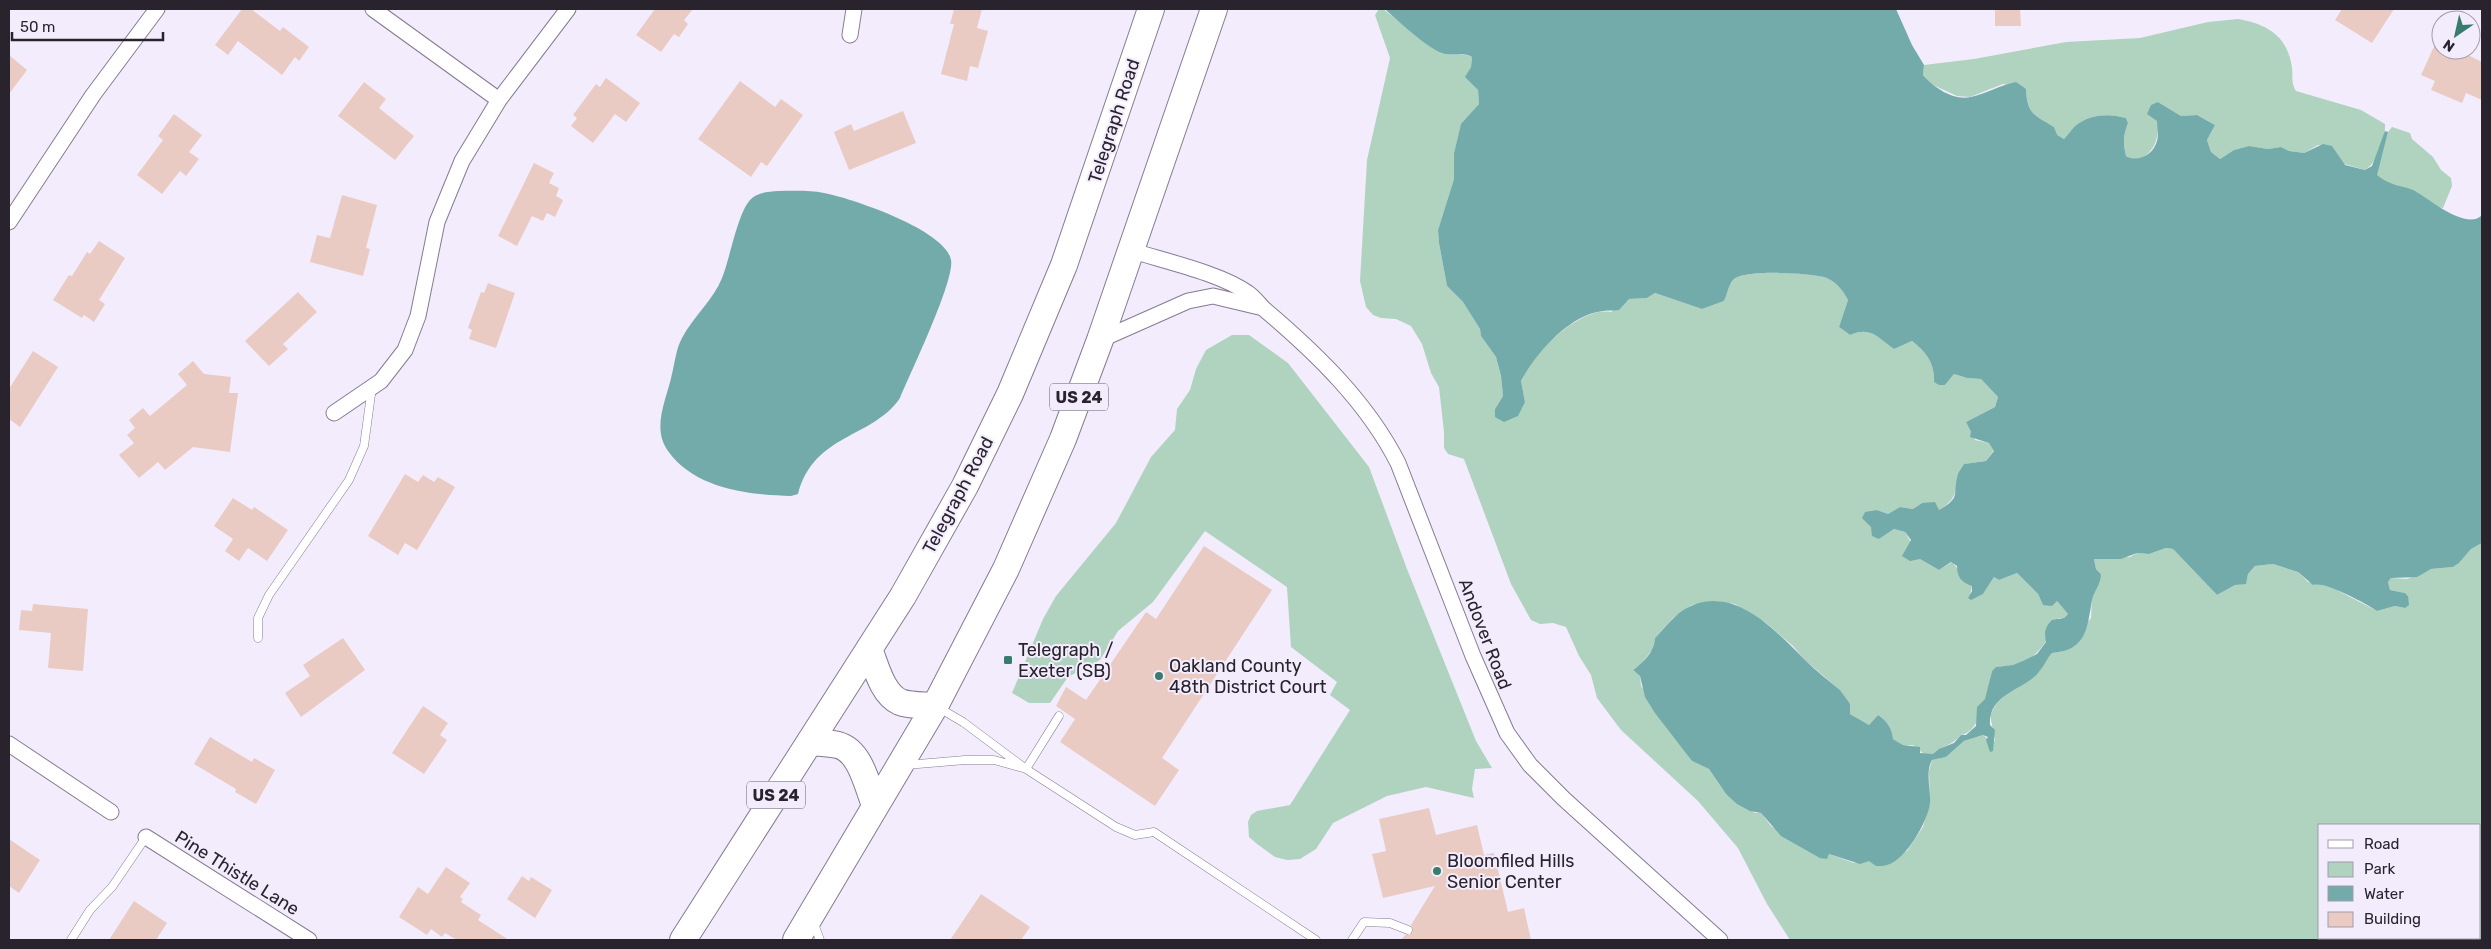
<svg xmlns="http://www.w3.org/2000/svg" width="2491" height="949" font-family="Rubik,sans-serif">
<rect width="100%" height="100%" fill="#f3ecfc"/>
<path fill="#afd3bf" fill-rule="evenodd" d="M1379,9H1383C1403,23 1419,42 1442,53C1452,57 1462,52 1472,57L1471,67L1466,77L1478,90L1479,104L1461,125L1454,153V179L1438,230L1439,243L1447,286L1463,302L1480,329L1481,336L1496,357L1501,376L1503,396L1495,409L1525,402L1521,382C1524,375 1527,367 1532,361C1548,341 1584,307 1611,312L1629,299L1647,298L1655,293L1702,309L1724,301C1727,295 1729,284 1733,280C1743,269 1809,273 1824,277C1837,281 1842,289 1848,300L1839,327L1850,335C1871,326 1878,337 1894,349L1912,341C1926,352 1935,363 1934,382L1945,385L1954,374L1967,378L1981,379L1998,397L1995,407L1966,422L1975,440L1989,443L1994,450L1986,461L1964,464C1953,487 1962,496 1938,511L1922,503L1913,509L1900,507L1888,514L1877,510L1871,527L1879,539L1894,529L1905,532L1920,559L1939,570L1952,562L1972,586L1970,595L1983,594L1994,577L1999,580L2017,573L2038,594L2043,605L2057,601L2068,614L2064,618H2059C2048,639 2039,659 2014,665C2006,667 1999,664 1992,671C1988,688 1981,733 1961,735C1953,745 1942,746 1934,754L1925,755L1913,745H1903L1893,739C1892,728 1887,721 1878,715L1869,725L1850,714L1840,690L1805,660L1793,646L1765,622L1735,604L1715,601L1692,605L1673,618L1655,638V646L1641,664L1633,670L1640,676L1641,686L1692,761L1709,769L1726,794L1755,813H1761L1771,826L1826,859L1829,854L1854,863L1869,860L1873,863L1907,851L1923,827L1930,802L1929,771L1932,760L1946,757L1964,741L1983,735L1993,743L1995,740L1990,715L1997,703L2012,689L2034,677L2052,653L2061,652L2091,618L2092,598L2101,574L2096,569L2094,559L2130,557L2137,553L2149,554L2166,548L2173,549L2217,595L2235,585L2246,583L2248,574L2255,566L2273,564L2298,572L2308,582L2331,587L2377,611L2395,606L2405,608L2408,596L2405,593L2390,590L2388,582L2391,578L2407,579L2431,569L2453,567L2459,563L2471,549L2482,543V940H1790L1767,904L1738,848L1698,801L1621,730L1597,698L1591,675L1579,656L1566,627L1553,623L1540,624L1531,620L1511,584L1464,459L1448,454L1444,448V432L1439,387L1431,373L1422,344L1411,326L1396,319L1381,318L1373,315L1366,307L1360,281L1367,160L1390,58L1375,15ZM2320,825H2480V938H2320Z
M2238,19C2267,24 2288,36 2292,68C2293,78 2291,83 2296,91L2361,110L2385,124C2386,138 2377,163 2365,170L2341,163L2332,147L2318,145L2304,153L2289,151L2281,147L2268,149L2249,146L2234,150L2220,159L2211,152L2207,140L2215,125L2197,115L2181,116L2158,102C2157,123 2163,143 2144,157C2138,161 2132,160 2126,156C2123,143 2123,136 2128,123L2126,118C2109,113 2089,114 2075,126C2071,130 2068,135 2064,139L2056,135L2054,127C2034,115 2027,114 2026,89L2003,84L1970,97L1957,96L1931,84L1923,75L1924,65L1974,59L2066,42L2140,38L2208,22Z
M2392,127L2410,133L2412,139L2433,157L2441,170L2451,178L2452,186L2443,208L2437,207L2397,185L2388,184L2376,175L2388,132Z
M1232,335H1249L1288,363L1369,467L1407,569L1476,741L1492,768L1475,769L1472,789L1474,798L1426,787L1387,796L1333,823L1316,849L1300,859L1287,860L1275,857L1257,844L1249,837L1248,822L1251,815L1257,811L1290,805L1350,710L1330,695L1337,682L1291,647L1287,587L1205,531L1153,602L1118,631L1100,660L1068,677L1050,703H1029L1012,693L1043,619L1056,596L1116,523L1151,457L1175,430L1177,409L1190,390L1196,369L1206,350Z"/>
<path fill="#73abab" d="M1385,9H1896L1912,45L1924,65L1923,75C1933,87 1953,101 1971,97C1986,94 2000,85 2016,82L2026,89C2027,114 2034,115 2054,127L2057,135L2064,139C2068,135 2071,130 2075,126C2089,114 2109,113 2126,118L2128,123C2123,136 2123,143 2126,156C2138,163 2153,155 2157,141C2159,135 2157,127 2157,121L2147,114L2151,105L2158,102L2181,116L2197,115L2215,125L2207,140L2211,152L2220,159L2234,150L2249,146L2268,149L2281,147L2289,151L2304,153L2323,144L2332,146L2345,165L2365,170L2372,166L2385,131L2388,132L2377,175C2388,185 2400,185 2413,190C2427,197 2467,232 2482,215V543L2471,549L2459,563L2453,567L2431,569L2417,577L2391,578L2388,582L2390,590L2405,593L2408,596L2409,605L2405,608L2395,606L2377,611C2365,603 2325,581 2313,585L2298,572L2273,564L2255,566L2248,574L2246,584L2235,585L2217,595L2173,549L2166,548L2149,554L2137,553L2121,559H2094L2096,569L2101,574C2101,584 2094,591 2092,600C2087,628 2087,650 2052,653C2046,660 2041,672 2033,678C2016,691 1988,698 1990,725L1995,730L1993,751L1990,752L1986,740L1988,737L1983,735L1964,741L1946,757L1932,760C1925,772 1931,790 1930,803C1928,821 1906,860 1887,865C1884,866 1879,866 1876,866L1869,861L1860,864L1829,854L1827,859L1820,858L1781,836L1761,813L1750,811L1737,804L1726,794L1709,769L1692,761L1655,713L1645,697L1640,676L1633,670C1643,663 1655,651 1655,638C1664,629 1672,618 1682,611C1730,580 1774,629 1805,660C1816,671 1829,681 1840,690L1850,704V714L1869,725L1878,715C1887,721 1892,728 1893,739L1903,745L1920,747V753L1933,754L1939,749L1954,743L1961,735H1966L1976,726L1977,707L1985,699L1992,671L1996,667L2013,665L2023,661L2037,654L2046,642C2044,632 2045,627 2052,620L2064,618L2068,614L2057,601L2052,606L2043,605L2038,594L2017,573L1999,580L1994,577L1983,594L1971,600L1968,598L1972,591V586C1961,582 1957,577 1957,566L1951,562L1939,570L1920,559L1910,561L1902,556L1911,540L1905,532L1894,529L1879,539L1872,536L1871,527L1862,518L1865,512L1877,510L1888,514L1900,507L1913,509L1922,503L1935,502L1939,510C1962,497 1952,495 1958,474C1959,471 1962,468 1964,464L1986,461L1994,451L1989,443L1970,437L1971,432L1966,422L1995,407L1998,397L1981,379L1967,378L1954,374L1945,385H1939L1934,382C1935,363 1926,352 1912,341L1894,349C1877,337 1871,326 1850,335L1839,327L1848,300C1842,289 1836,281 1824,277C1809,273 1743,269 1733,280C1729,284 1727,295 1724,301L1702,309L1655,293L1647,298L1629,299L1619,310C1613,311 1609,310 1603,311C1570,314 1535,354 1521,381L1525,402L1518,416L1504,422L1495,417V409L1503,396L1501,376L1496,357L1481,336L1480,329L1463,302L1447,286L1439,243L1438,230L1454,179V153L1461,124L1479,104L1478,90L1465,77L1471,67L1472,57C1463,52 1455,56 1445,54C1429,50 1398,21 1385,9Z
M778,191C793,191 809,190 824,193C851,198 946,230 951,260C955,280 910,374 900,398C872,439 814,433 798,494L791,496C749,495 695,489 668,451C651,427 667,399 672,374C675,362 676,349 682,338C693,317 714,299 722,278C730,259 737,215 750,200C757,192 768,192 778,191Z"/>
<path fill="#eacbc4" d="M242,9H251L280,31L283,27L309,47L299,61L295,57L282,75L238,41L228,55L215,45Z
M655,9H693L684,20L688,24L679,37L674,34L661,52L636,35Z
M954,9H982L977,28L988,31L978,68L970,66L967,81L941,74L954,24H950Z
M1995,9H2020L2021,26H1995Z
M2342,9H2394L2372,43L2335,20Z
M2441,31V50H2466L2464,53L2482,62V100L2466,93L2462,103L2431,90L2435,81L2421,75Z
M9,55L27,70L9,94Z
M606,78L640,103L626,122L615,114L593,143L571,126L577,118L573,115L596,84L600,87Z
M740,81L775,107L781,99L803,115L767,166L761,162L751,177L698,139Z
M364,82L386,99L379,108L414,136L395,160L338,116Z
M903,111L916,143L849,170L834,132L851,124L854,131Z
M174,114L202,135L189,152L199,159L186,176L180,171L162,194L137,175L163,140L158,136Z
M534,163L554,173L549,183L559,188L556,196L563,200L555,217L547,213L543,221L532,216L517,246L498,236Z
M342,195L377,205L366,248L370,249L363,276L310,262L317,235L330,238Z
M99,241L125,258L99,300L105,304L94,322L84,315L82,318L53,300L69,275L72,276L87,252L90,254Z
M488,283L515,293L496,348L469,339L472,330L468,328L481,292L484,293Z
M298,292L317,312L283,344L288,349L269,366L245,341Z
M33,351L58,367L20,427L9,419V389Z
M193,361L204,374L231,377L229,393H238L230,452L193,447L165,470L158,462L139,478L119,455L134,443L127,435L135,428L129,420L143,408L150,416L187,385L178,374Z
M405,474L418,482L423,475L434,482L438,477L455,487L417,550L405,543L398,555L368,536Z
M233,498L252,510L254,507L288,530L267,561L248,548L239,561L225,551L233,539L214,526Z
M1204,546L1272,590L1162,758L1179,770L1155,806L1060,742L1075,719L1056,706L1066,687L1086,700L1146,612L1156,619Z
M33,604L88,609L83,671L48,668L51,633L19,630L21,610L32,611Z
M343,638L365,670L301,717L285,693L310,676L303,665Z
M423,706L448,723L440,735L447,740L424,774L392,753Z
M210,737L252,762L254,758L275,770L256,804L235,792L236,789L194,764Z
M1429,808L1436,835L1477,825L1484,855L1494,853L1508,912L1524,908L1531,940H1401L1405,935H1409L1413,932L1411,925L1435,886L1383,898L1372,854L1386,851L1379,819Z
M9,839L40,860L19,893L9,886Z
M446,867L470,883L460,897L463,899L461,902L481,915L478,920L509,940H457L445,933L442,937L431,929L427,935L399,917L418,887L428,894Z
M522,876L529,881L531,877L552,890L535,918L507,899Z
M981,894L1030,927L1021,940H950Z
M134,901L167,923L156,940H109Z"/>
<g fill="none" stroke-linecap="round" stroke-linejoin="round">
<g stroke="#867b92" stroke-width="9">
<path id="service" d="M258,638V618L269,595L349,480L364,446L372,387
M939,708L963,722L1026,769L1116,827L1135,835L1154,832L1316,940
M906,765L965,760H994L1023,768
M1026,769L1059,716
M813,921L820,940
M71,940L90,910L112,887L146,837
M1352,940L1364,922L1390,923L1408,930"/>
</g>
<g stroke="#867b92" stroke-width="17">
<path id="minor" d="M373,9L499,100
M850,35L854,9
M9,222L93,95L157,9
M1130,250C1164,261 1220,273 1248,293C1254,297 1259,304 1264,309C1316,353 1367,402 1398,463L1473,656L1507,733L1530,765L1564,799L1720,940
M1100,340L1188,301L1213,296L1259,307
M334,413L381,381L405,350L418,316L437,222L462,161L499,100L568,9
M9,744L111,812
M146,837L309,940"/>
</g>
<g stroke="#867b92" stroke-width="28">
<path id="trunk" d="M869,649C876,666 882,694 900,702C910,706 925,705 935,706
M810,742C819,743 829,743 838,745C861,751 867,786 875,805
M683,940L903,596L965,486L1010,394L1064,265L1151,9
M796,940L935,706L1006,569L1063,439L1100,340L1214,9"/>
</g>
<use href="#service" stroke="#fff" stroke-width="8"/>
<use href="#minor" stroke="#fff" stroke-width="15"/>
<use href="#trunk" stroke="#fff" stroke-width="26"/>
</g>
<g fill="#397c6f" stroke="#f3ecfc" stroke-width="2">
<rect x="1003" y="655" width="10" height="10" rx="2.5"/>
<circle cx="1159" cy="676" r="5"/>
<circle cx="1437" cy="871" r="5"/>
</g>
<g text-anchor="middle" stroke-width="4" stroke-linejoin="round" paint-order="stroke">
<g fill="#f3ecfc" stroke="#655f6b" stroke-width="1">
<rect x="1050" y="383.5" width="58" height="27" rx="4"/>
<rect x="747" y="781.5" width="58" height="27" rx="4"/>
</g>
<g font-size="16" font-weight="bold" fill="#28232d">
<text x="1079" y="403">US 24</text>
<text x="776" y="801">US 24</text>
</g>
<g font-size="18" fill="#28232d" stroke="#f3ecfc">
<text transform="translate(1114 121) rotate(-72)" y="6">Telegraph Road</text>
<text transform="translate(958 495) rotate(-62)" y="6">Telegraph Road</text>
<text transform="translate(1485 634) rotate(69)" y="6">Andover Road</text>
<text transform="translate(237 873) rotate(32)" y="6">Pine Thistle Lane</text>
</g>
<g font-size="18" fill="#28232d" stroke="#f3ecfc" text-anchor="start">
<text x="1018" y="656">Telegraph /<tspan x="1018" dy="21">Exeter (SB)</tspan></text>
<text x="1169" y="672">Oakland County<tspan x="1169" dy="21">48th District Court</tspan></text>
<text x="1447" y="867">Bloomfiled Hills<tspan x="1447" dy="21">Senior Center</tspan></text>
</g>
</g>
<rect width="2491" height="949" fill="none" stroke="#28232d" stroke-width="20"/>
<rect x="2318" y="824" width="162" height="115" fill="#f3ecfc" stroke="#a29ca9"/>
<rect x="2328" y="840" width="25" height="8" fill="#ffffff" stroke="#a29ca9"/>
<text x="2364" y="849" font-size="15" fill="#28232d">Road</text>
<rect x="2328" y="862" width="25" height="15" fill="#afd3bf" stroke="#a29ca9"/>
<text x="2364" y="874" font-size="15" fill="#28232d">Park</text>
<rect x="2328" y="886" width="25" height="15" fill="#73abab" stroke="#a29ca9"/>
<text x="2364" y="899" font-size="15" fill="#28232d">Water</text>
<rect x="2328" y="912" width="25" height="15" fill="#eacbc4" stroke="#a29ca9"/>
<text x="2364" y="924" font-size="15" fill="#28232d">Building</text>
<g transform="translate(2456 35) rotate(214)"><circle r="24" fill="#f3ecfc" stroke="#a29ca9"/>
<path d="M0-4L9 19L0 12L-9 19Z" fill="#397c6f"/>
<text y="-8" font-size="14" font-weight="bold" text-anchor="middle" fill="#28232d">N</text>
</g>
<path d="M12 32v8h151v-8" fill="none" stroke="#28232d" stroke-width="2.5"/>
<text x="20" y="32" font-size="15" fill="#28232d" stroke="#f3ecfc" stroke-width="4" paint-order="stroke">50 m</text>
</svg>
